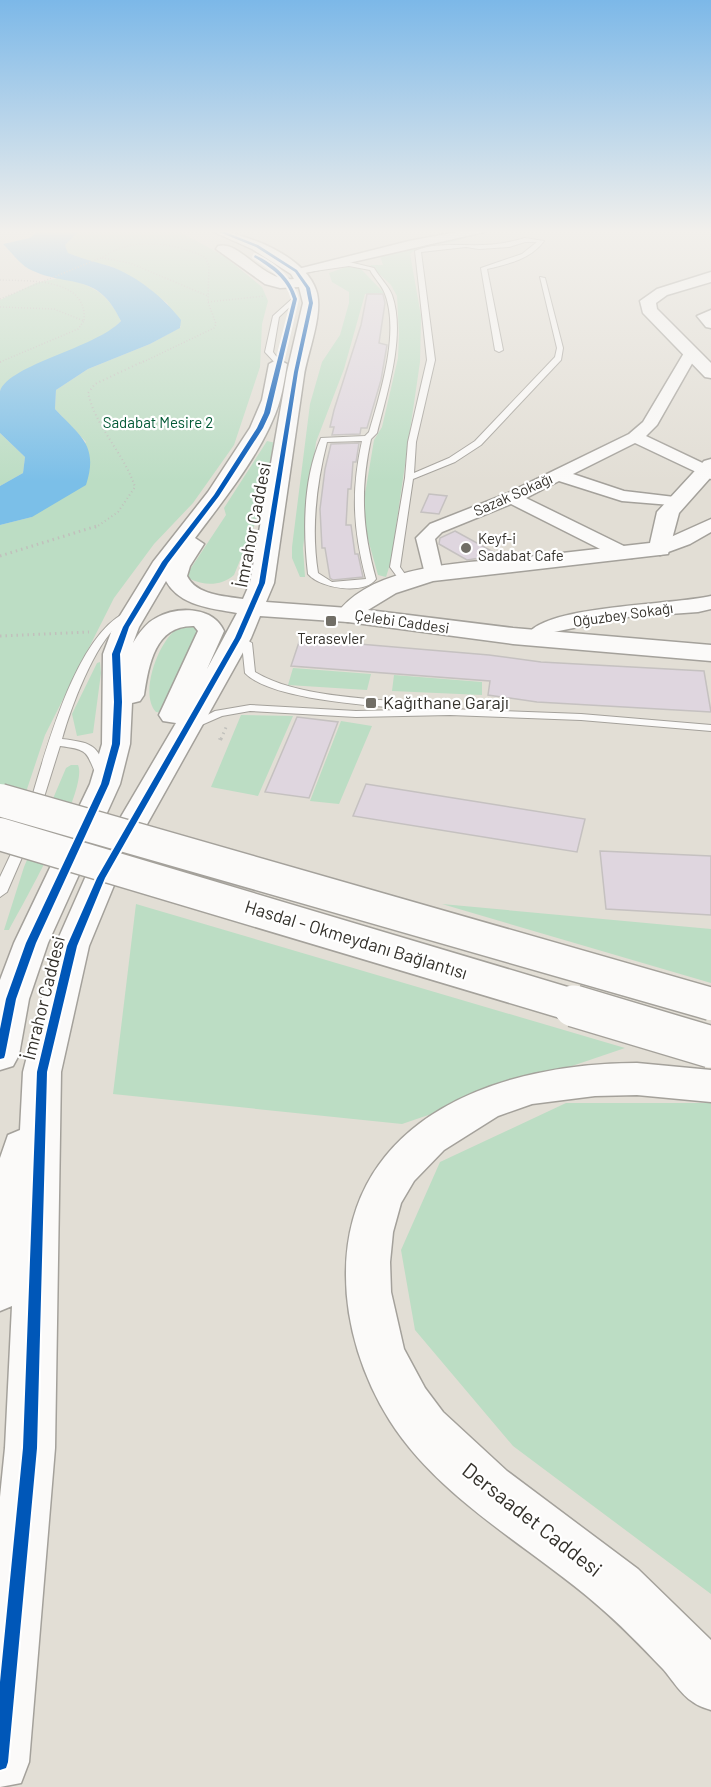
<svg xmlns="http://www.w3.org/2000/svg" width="711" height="1787" font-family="Barlow,sans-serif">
<rect width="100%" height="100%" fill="#e2ded5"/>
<path fill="#bcddc4" d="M78,232H180L224,256L262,287L268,301L262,324L260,367L234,445L193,503L154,544L114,598L45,735L25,795L0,788V525L32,517L86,442L55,409L56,390L88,369L150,344L181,327L167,303L129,276L110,266L84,261L68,253L65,245Z
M457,237L464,238C447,247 424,240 410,254L421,316L420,362L391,561L386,577L378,575L364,525V500L374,440L382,427L398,358L399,334L397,296L391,285L370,265H383L380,256L396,253L420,243Z
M346,267L360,268L384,293L365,294L344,369L316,442L303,548L305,577H300L292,558V547L310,404L322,362L340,335L349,303V292L332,282L329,273Z
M59,278C90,284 107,291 121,321L110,332L5,384L0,391V300L36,283Z
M0,433L25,457L23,473L0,486Z
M267,441L276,443L254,526L234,575C221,586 205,586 190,579L188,574L191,568L226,515L224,508Z
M183,625L201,626L165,713L156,712C138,694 160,634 183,625Z
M100,662L101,673L93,733L77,736L72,714L97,663Z
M293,668L371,674L367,690L288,685Z
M394,675L482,682V695L392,691Z
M241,715L293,716L258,796L211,787Z
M341,721L372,726L339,804L310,801Z
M71,765H78C89,788 23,904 9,930H4L24,867L66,768Z
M136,904L625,1048L402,1124L113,1094Z
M442,904L711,929V983Z
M566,1103H711V1594L513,1446L415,1330L401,1250L440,1162Z"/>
<path fill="#7bbfe8" d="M36,232H78L65,245L68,253C82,259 95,262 109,266C136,275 164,298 181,320L180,328L150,344L88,369L56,390L55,409C80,436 99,445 86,485L32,517L0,525V486L23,473L25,457L0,433C0,421 0,402 0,391C10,364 96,348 121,321C97,270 69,289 29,269C20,264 11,252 3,244L30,238Z"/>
<path fill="#dfd6df" stroke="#c5c1c0" stroke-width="1.5" d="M367,294H383L385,303L379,343L387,345L381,380L367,428H361L360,434L332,435L334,427H330L334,410L361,325Z
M359,443L356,462H353L351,489H348L346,525H351L355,554H358L363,577L333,580L330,578L325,548H322L320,509L325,469L331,444Z
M429,494L447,496L439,514L421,512Z
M455,531L499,555L467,560L439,544L440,538Z
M300,639L489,655L541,662L704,671L711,712L537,702L488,695L490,681L291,666Z
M297,717L338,722L309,798L265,792Z
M366,784L585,819L577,852L353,816Z
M600,851L711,856V915L606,909Z"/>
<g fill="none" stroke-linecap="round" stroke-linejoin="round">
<g stroke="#a4a19b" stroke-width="2">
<path id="lane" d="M525,238L544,241C531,259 508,264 487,269L503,350L499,352L495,350L481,268L522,254L537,242H525L509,247L479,249L466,247L421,252L435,360L416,442L414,473L449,458L475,441L555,357L557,348L540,277L545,278L563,348L561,360L481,445L455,462L413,479L400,567L409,580L401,582L390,567L405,478L408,442L427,360L415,251C434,242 461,246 482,245C497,245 511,242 525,238Z
M349,262L374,268C379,277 388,285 392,295C406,335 387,393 377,433L371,439C360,490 362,528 376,579C365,595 321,589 308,574C303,531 303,479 321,438L365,436L369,432C380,394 400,333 385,294C382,285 374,278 370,270L349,266L301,273L298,271ZM362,441C351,491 353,529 366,579L332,582L318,573C311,529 316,486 327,442Z
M293,298L298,299L279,317L273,352L282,364L278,366L265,352L273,316Z
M132,610L137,613L136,615C130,618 124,621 119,624C94,645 71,707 62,739C96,743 97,746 109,777L107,780H99C85,754 93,750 60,746L40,810L34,814L30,813L28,810C44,759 76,627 132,610Z
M238,635L252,643L255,672C297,697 361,697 409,703L415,706L409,709C370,705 271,700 245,673L242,644L233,638Z
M250,705L356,711L450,709L581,714L711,725V731L581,720L450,715L356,717L250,711L222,716L190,730L184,727L215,711Z
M24,835L30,839L7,892L0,897V877L18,839Z"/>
</g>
<g stroke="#a4a19b" stroke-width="3">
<path id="street" d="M457,232H484L296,275L290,271L409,241Z
M711,310V328L706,327L697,316Z
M691,349L698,353L657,425L646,436L711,467V479L635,443L573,474L624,491L683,498L686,502L683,506L622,501L559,481L526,498L632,550L634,554L632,558H618L511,504L442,532L435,539L443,574L440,578H426L416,538L430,524L506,494L629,434L643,422L684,353Z
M711,519V532L690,544L660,555L651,549L653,545Z
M711,596V609L698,612L627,617L549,633C544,640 539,640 531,638L528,634C548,605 674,605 711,596Z"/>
</g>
<g stroke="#a4a19b" stroke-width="3">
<path id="secondary" d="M711,272V282L667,295L656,303L657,309L711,363V378L705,377L643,313L640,301L657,289Z
M711,459V477L679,513L668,554L433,581L396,593L368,610L513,628L711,645V661L513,644L348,622L339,620L336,615C372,563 470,563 527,557C568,552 609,548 650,543L657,512L704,461Z
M637,1063L711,1070V1102L637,1095L595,1096L532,1104L498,1116L444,1150L414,1181L401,1203L393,1232L390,1262L391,1292L404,1349L425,1388L443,1412L507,1471L638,1569L711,1640V1710C705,1708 698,1706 693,1702C681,1695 672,1679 663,1669C641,1646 619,1623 595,1603C527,1545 439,1498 390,1421C363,1378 346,1326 346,1275C346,1115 503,1063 637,1063Z"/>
</g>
<g stroke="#a4a19b" stroke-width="3">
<path id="primary" d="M214,232C247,232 305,257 316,290C324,312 308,351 304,375C294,444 284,514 274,583L266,602L348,608L357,610L360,615L357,620L348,622L260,616L251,638L117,878L89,946L61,1072L55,1448L29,1762L21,1783L0,1787V1497L5,1448L12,1306L0,1311V1158L8,1135L20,1130L23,1072L55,946L85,878L176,723L163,721L159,715L198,631L194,626C155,625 149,664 144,695L140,701L132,703L130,744L120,784L48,943L29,999L19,1055L13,1066L0,1070V980L14,943L90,784L102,744L103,654L113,627L153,562L208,492L250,428L262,400L269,364L278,359L287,364C285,376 283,389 280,400C266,448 225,498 195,538L204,544L190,566L187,576C196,595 224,596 243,599L250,583L287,372L303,303L299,287L280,288L265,284L216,249L218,246C241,240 262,283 294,279L291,274L252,249ZM166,581C180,606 210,608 237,613L207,669L224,631C213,606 177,606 156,618C146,623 139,633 133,643L139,627Z"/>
</g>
<path stroke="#c1c0bc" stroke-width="1.5" stroke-dasharray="1 2" stroke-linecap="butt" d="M102,258L130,263L208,296
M0,280C31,281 88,278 84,321
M0,299L103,257C133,236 174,243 205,257L209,266L208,302L216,324L214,328L141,363
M208,302L264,296
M0,307L54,309L84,321L78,329L0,362"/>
<path stroke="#c1c0bc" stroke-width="2" stroke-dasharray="1 3" stroke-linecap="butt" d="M0,362L2,361
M95,528L118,512L135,487C124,453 96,428 88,393L95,384L144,361"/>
<path stroke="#c1c0bc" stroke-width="3" stroke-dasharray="1.5 4" stroke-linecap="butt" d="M0,556L97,526
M0,636L89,632
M221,739L227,725"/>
<path stroke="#c1c0bc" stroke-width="4" stroke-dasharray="1.5 4.5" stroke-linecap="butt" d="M220,740L221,737"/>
<use href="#lane" fill="#fbfaf9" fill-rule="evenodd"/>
<use href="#street" fill="#fbfaf9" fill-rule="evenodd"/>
<use href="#secondary" fill="#fbfaf9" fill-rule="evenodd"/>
<use href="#primary" fill="#fbfaf9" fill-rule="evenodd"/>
<g stroke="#a4a19b" stroke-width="35" stroke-linecap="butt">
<path id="highway-bridge-far1" d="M0,800L711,1004
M0,834L579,1007"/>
</g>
<g stroke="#a4a19b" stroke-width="44" stroke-linecap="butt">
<path id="highway-bridge" d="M574,1006L711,1047"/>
</g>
<use href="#highway-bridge-far1" stroke="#fbfaf9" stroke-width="32"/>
<use href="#highway-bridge" stroke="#fbfaf9" stroke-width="41"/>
<g stroke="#fff" stroke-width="4">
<path id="cycleway" d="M219,232H225L258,245L297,270L310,288L313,303L298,372L265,583L241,638L105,878L77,946L47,1072L37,1448L8,1762L6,1768L0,1770V1682L23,1448L37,1072L67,946L97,878L235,638L259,583L294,372L309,303L306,288L295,272L256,247Z
M255,255C274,264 291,278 297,299L270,413L263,428L219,496L168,563L129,627L120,654L122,702L120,744L109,784L36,943L16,999L5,1055L4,1058L0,1059V1029L6,999L26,943L101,784L112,744L114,702L112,654L123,627L162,562L214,495L257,428L264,413L293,299C287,278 271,268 254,257Z"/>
</g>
<use href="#cycleway" fill="#0057b8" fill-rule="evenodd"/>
</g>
<linearGradient id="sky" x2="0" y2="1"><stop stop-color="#7cb8e8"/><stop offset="0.48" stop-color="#f2f0ec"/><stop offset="1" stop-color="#f2f0ec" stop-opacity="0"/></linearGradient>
<rect width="711" height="482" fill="url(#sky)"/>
<g fill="#716e66" stroke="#fff" stroke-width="2">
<circle cx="466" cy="548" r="6"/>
<rect x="325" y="615" width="12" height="12" rx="3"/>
<rect x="365" y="697" width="12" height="12" rx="3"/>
</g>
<g text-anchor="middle" stroke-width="4.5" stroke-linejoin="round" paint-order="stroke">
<g font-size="15" fill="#025935" stroke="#fff">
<text x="158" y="428">Sadabat Mesire 2</text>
</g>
<g font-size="15" fill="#34312b" stroke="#fff">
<text transform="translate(513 495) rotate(-24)" y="5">Sazak Sokağı</text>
<text transform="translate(623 615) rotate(-8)" y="5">Oğuzbey Sokağı</text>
<text transform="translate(402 622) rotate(8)" y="5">Çelebi Caddesi</text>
</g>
<g font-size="15" fill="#34312b" stroke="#fff" text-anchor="start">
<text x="478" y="544">Keyf-i<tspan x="478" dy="17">Sadabat Cafe</tspan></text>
<text x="331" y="644" text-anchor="middle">Terasevler</text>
</g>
<g font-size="18" fill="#34312b" stroke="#fff">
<text transform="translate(253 525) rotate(-79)" y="6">İmrahor Caddesi</text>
<text transform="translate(356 940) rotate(17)" y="6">Hasdal - Okmeydanı Bağlantısı</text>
<text transform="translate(44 998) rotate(-76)" y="6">İmrahor Caddesi</text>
</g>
<g font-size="18" fill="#34312b" stroke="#fff" text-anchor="start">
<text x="383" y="709">Kağıthane Garajı</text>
</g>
<g font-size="21" fill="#34312b" stroke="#fff">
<text transform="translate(532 1520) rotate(38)" y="7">Dersaadet Caddesi</text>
</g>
</g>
</svg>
